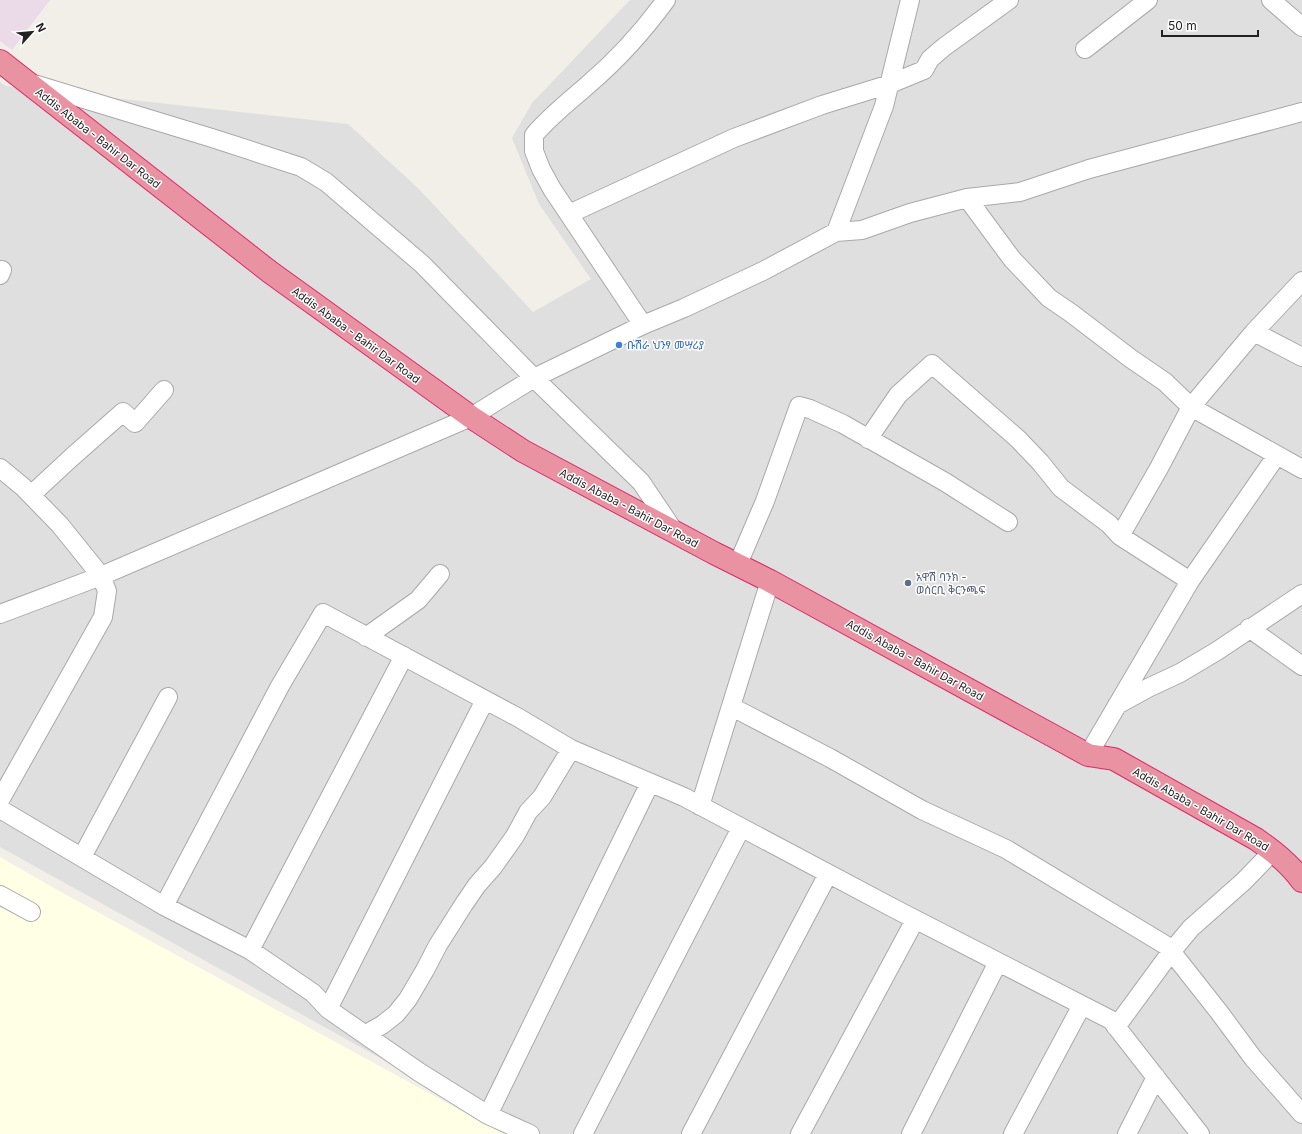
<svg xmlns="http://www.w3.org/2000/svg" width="1302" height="1134" font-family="Inter,'Noto Sans Ethiopic',sans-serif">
<rect width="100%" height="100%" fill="#f2efe9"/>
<path fill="#e0dfdf" d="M630,0H1302V1134H517L0,847V82L6,86L348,124L419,189L533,312L591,279L539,204L512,138L532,103Z"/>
<path fill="#ebdbe8" d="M0,0H50L12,50L0,41Z"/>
<path fill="#ffffe5" d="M0,857L61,892L504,1134H0Z"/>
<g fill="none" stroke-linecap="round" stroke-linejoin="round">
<g stroke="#a9a9a9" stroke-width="20">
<path id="minor" d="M1271,0L1302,27
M1085,49L1148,0
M31,83L212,138L301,167L326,182L422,264L534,378L641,482L674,531
M967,198L1012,259L1049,298L1071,313L1130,358L1165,382L1191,407L1302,469
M569,214L734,138L822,105L890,84L924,70L930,59L944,47L1009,0
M836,232L884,106L910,0
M0,275L2,270
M643,325L552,189L541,169L534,151V135C551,115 571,100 590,83C618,59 644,30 666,0
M1254,332L1302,357
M868,439L898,395L932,364L1018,439L1040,462L1061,488L1109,524L1120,536
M0,468L23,487L60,525L101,576L107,591L103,617L0,800
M31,495L72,457L123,412L135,423L164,390
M738,564L765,501L799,406L810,409L843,424L945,482L1008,522
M1190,581L1120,536L1159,468L1191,407L1254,332L1302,281
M0,614L101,576L471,417L534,378L643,325L684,308L763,271L836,232L862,230L910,213L967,198L1020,192L1089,169L1302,112
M1249,628L1302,666
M366,637L418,600L440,574
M1117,705L1148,688L1180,673L1217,651L1302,594
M732,707L830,758L922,810L1006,849L1167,946L1219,1012L1253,1058L1302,1114
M1088,755L1190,581L1277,455
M700,806L770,581
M0,809L164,906L250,950L313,993L328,1009L419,1072L488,1115L530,1134
M82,857L168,697
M0,895L31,912
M164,906L280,686L323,613L519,718L571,749L684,797L895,909L1111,1020L1200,1134
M250,950L404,656
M328,1009L485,700
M1116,1027L1171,952L1191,928L1244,881L1273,851
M366,1034L382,1025L396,1014L408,999L425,970L438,945L464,904L477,885L493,867L515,836L528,812L542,797L571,749
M488,1115L650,783
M583,1134L741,828
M691,1134L828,874
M800,1134L915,920
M911,1134L998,962
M1013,1134L1082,1005
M1127,1134L1156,1077"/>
</g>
<g stroke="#dc2a67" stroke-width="24">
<path id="highway" d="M0,61L270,272L471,417L523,451L714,553L770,581L1088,755L1114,759L1256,839C1273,851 1289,863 1302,881"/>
</g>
<use href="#minor" stroke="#fff" stroke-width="18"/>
<use href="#highway" stroke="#e892a2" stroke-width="22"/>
</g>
<circle fill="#3f7fe0" stroke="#fff" stroke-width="1.5" cx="619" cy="345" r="4"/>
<circle fill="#5c6f8a" stroke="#fff" stroke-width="1.5" cx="908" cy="583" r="4"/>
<g text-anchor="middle" stroke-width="3" stroke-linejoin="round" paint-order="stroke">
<g font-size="11" fill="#222" stroke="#fff">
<text transform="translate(98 138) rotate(38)" y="4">Addis Ababa - Bahir Dar Road</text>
<text transform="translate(356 335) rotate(36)" y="4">Addis Ababa - Bahir Dar Road</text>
<text transform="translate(629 508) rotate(28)" y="4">Addis Ababa - Bahir Dar Road</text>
<text transform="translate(915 660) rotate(29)" y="4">Addis Ababa - Bahir Dar Road</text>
<text transform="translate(1201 809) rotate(30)" y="4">Addis Ababa - Bahir Dar Road</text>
</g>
<g font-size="11" fill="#366cbe" stroke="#fff" text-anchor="start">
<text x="627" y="349">ቡሽራ ህንፃ መሣሪያ</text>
</g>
<g font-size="11" fill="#4e5e75" stroke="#fff" text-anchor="start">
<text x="916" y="581">አዋሽ ባንክ -<tspan x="916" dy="13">ወሰርቢ ቅርንጫፍ</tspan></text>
</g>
</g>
<g transform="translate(32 32) rotate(63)" stroke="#ffffff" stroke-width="3" paint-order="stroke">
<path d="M0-3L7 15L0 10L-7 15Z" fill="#222222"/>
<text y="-6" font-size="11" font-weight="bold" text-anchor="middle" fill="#222222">N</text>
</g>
<path d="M1162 30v6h96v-6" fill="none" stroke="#222222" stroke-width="2"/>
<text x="1168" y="30" font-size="12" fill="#222222" stroke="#ffffff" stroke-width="3" paint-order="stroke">50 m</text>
</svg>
